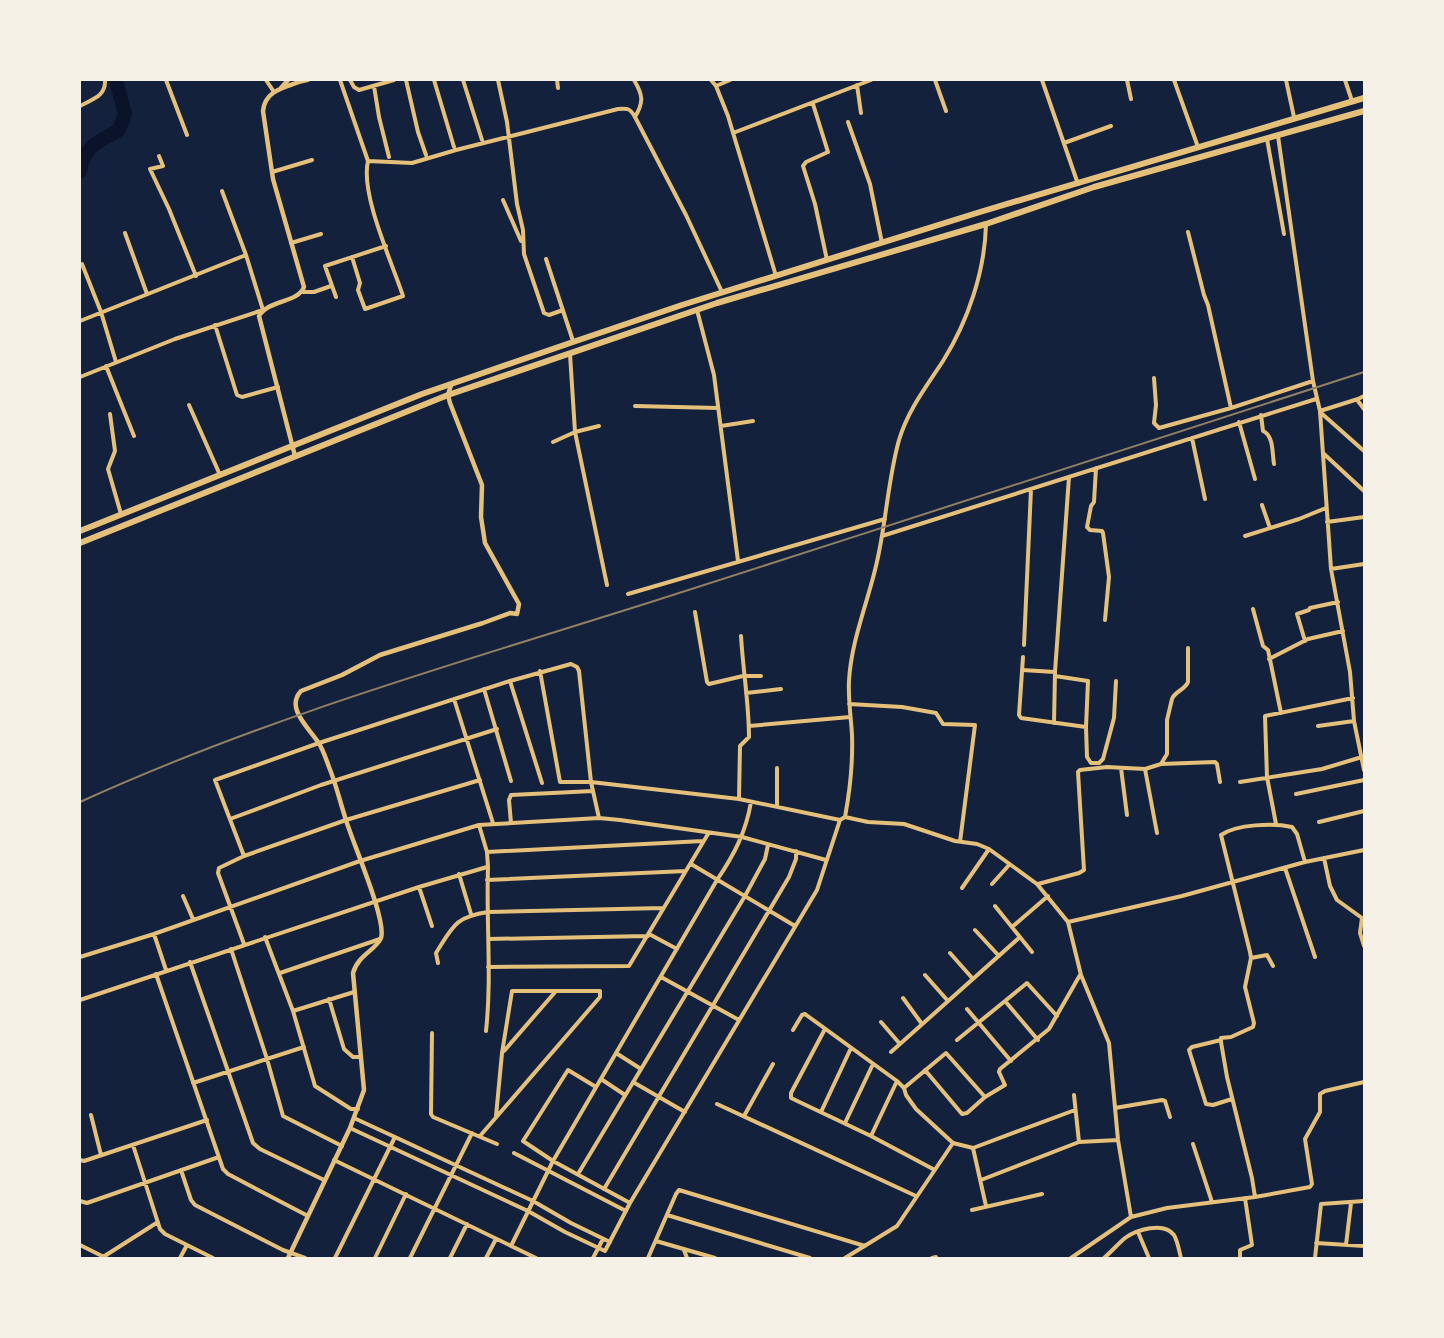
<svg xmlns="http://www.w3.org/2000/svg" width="1444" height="1338" font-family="Ubuntu,sans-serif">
<rect width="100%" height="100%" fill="#14213d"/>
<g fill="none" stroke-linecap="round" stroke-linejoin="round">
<path stroke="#0b132b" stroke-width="14" d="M80,171C84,146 99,141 119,130L125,114L116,80"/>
<path stroke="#e5c07b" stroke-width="4" d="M166,80L187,135
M266,80L274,92
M340,80L368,161C360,194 392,262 403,296L365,309L358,290L360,283L352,257
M350,80L354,87L359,90L394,80
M406,80L418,132L426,155
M434,80L454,147
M463,80L482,140
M498,80L507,122L517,204L523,230L524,254L544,313L549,315L563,310
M557,80L558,88
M634,80C643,95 644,102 635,117L686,215L722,292
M711,80L716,86L728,116L776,276
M935,80L946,111
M1042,80L1078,184
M1127,80L1131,99
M1174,80L1198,147
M1286,80L1294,117
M1345,80L1352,101
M299,82L308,80
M857,85L861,113
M374,86L379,117L389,157
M716,86L730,80
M813,104L828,152L806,162L803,166L815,204L827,260
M80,106C93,99 106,96 105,80
M848,122L870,184L882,243
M733,133L871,80
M1278,136L1313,381L1320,411L1331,569L1350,672L1354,721L1364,770
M1267,139L1284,234
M1064,143L1111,126
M159,156L163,166L150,169L169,209L196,276
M368,161L412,163L456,150L618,109C627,108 630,108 635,117
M272,172L312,160
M503,200L521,241
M1188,232L1204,295L1208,305L1231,408
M125,233L147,294
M291,243L321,234
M546,259L573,341
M82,264L101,312L116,362
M303,292H314L331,286
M336,297L325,266L386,246
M697,310L714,375L738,561
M80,321L246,255
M215,325L237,395L242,397L278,387
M570,354L575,432L607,585
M106,366L134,436
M80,377L175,339L263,310L246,255L222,191
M1154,378L1156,405L1154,423L1159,428L1231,408L1313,381
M1364,396L1358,399V401L1364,409
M189,405L220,475
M635,406L718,408
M1320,411L1358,399
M1320,412L1364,451
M110,414L115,451L108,469L121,514
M1261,415L1263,431C1274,436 1272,453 1274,464
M1239,422L1255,479
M721,426L753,421
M1192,438L1205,499
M553,442L575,432L599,426
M1323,453L1364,491
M1096,468L1094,502L1091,506L1087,527L1090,530L1102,531L1103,533L1109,577L1105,620
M1262,505L1270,528
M1327,522L1364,517
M882,536L1316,399
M1245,536L1299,519L1326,508
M1331,569L1364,564
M628,594L885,519
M1253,609L1263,646L1268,650L1281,713
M695,612L707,682L709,684L743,676H761
M1305,641L1297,614L1309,610L1310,608L1338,602
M1024,645L1031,489
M1023,657L1019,715L1021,718L1086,727L1088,681L1055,676
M1269,659L1308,639L1343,631
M1022,670L1055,672
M540,671L560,782H591L739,799L840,820
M510,681L542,783
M484,689L511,781
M746,693L781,689
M454,699L493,823
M849,704L902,707L936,713L943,724L975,725L960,842
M1054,723L1055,672L1069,477
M749,726L850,717
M1318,726L1354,721
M1086,727L1087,757L1091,763H1099L1103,759L1114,718L1116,681
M1161,764L1215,762L1217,764L1220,782
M777,768V806
M1121,768L1127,815
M1145,769L1157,833
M1240,782L1322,769L1362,757
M1296,794L1364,780
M739,799L740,746L749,737C749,704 743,670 741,636
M845,817C850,790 853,763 852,735C851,717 848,699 849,681C851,643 866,607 875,570C886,528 887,483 899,440C908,410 926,387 943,361C968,321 985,271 986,224
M230,819L321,785L497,729
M1319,822L1364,811
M511,823L509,800L511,795L593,791
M1276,824L1267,777L1265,716L1353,698
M479,825L487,852L488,867C486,922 492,977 486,1031
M487,852L703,841
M244,856L215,780L319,743L510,681L571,664L577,667L579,671L591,782L599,818
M1324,858L1330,886L1337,900L1362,918L1360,933L1364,946
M691,864L795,926
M1285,868L1315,957
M459,874L471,914
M487,880L686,871
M992,884L1009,865
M1038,884L1079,873L1084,870L1078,772L1080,770L1107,767L1145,769L1161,764L1167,754V720L1172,699C1175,691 1185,690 1188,682V648
M419,887L432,926
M962,888L989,849
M183,896L193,919
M995,906L1032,952
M1068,922L1182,896L1305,862L1364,850
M1012,927L1048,896
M975,930L999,956
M154,934L166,970
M649,934L677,949
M265,937L293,1011L315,1086L351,1109H358
M489,939L648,936
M244,944L218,873L219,868L244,856L346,820L480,780
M231,949L267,1059L283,1116L342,1146
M950,953L973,979
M80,957L154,934L360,861L479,825L599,818L620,820L742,837L826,860
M1251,958L1267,955L1273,966
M190,962L253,1143L260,1149L324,1180
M438,963L436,953C453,926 455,917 488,912L663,908
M488,967L629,966L708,834
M280,973L380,939
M156,974L223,1169L228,1174L308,1216
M925,975L948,1001
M661,977L739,1020
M903,998L922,1024
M329,999L344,1049L353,1057H361
M80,1000L419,887L487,867
M967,1009L1011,1061
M293,1011L354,992
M881,1022L900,1044
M825,1029L791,1093V1098L871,1136L933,1169
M793,1030L802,1015L805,1014L809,1017L897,1081L904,1088L906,1095L916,1109L953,1143L973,1148L1075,1110
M432,1033L431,1114L433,1117L497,1144
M957,1040L1005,1001
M1038,1040L1005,1001L1027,983L1057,1016
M1221,1040L1192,1047L1189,1050L1206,1104L1213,1105L1232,1099
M504,1051L556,991
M891,1052L1020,937
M616,1053L641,1069
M925,1070L962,1114L967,1113L985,1097L1005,1085L999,1072L1000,1069L1049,1029L1080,975
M601,1079L625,1095
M633,1082L685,1112
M193,1083L304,1047
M596,1087L568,1070L523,1141L553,1161L630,1203
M904,1088L946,1053L985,1097
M1074,1095L1079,1142
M717,1104L916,1196
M1115,1108L1162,1100L1165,1101L1170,1117
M821,1112L851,1048
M91,1115L101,1155
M744,1116L773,1064
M354,1118L533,1201L571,1223L610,1242
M845,1123L873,1064
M350,1128L528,1211L565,1232L605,1251L630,1203L817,890L840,820L845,817L868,822L904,824L955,841L977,844L989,849L1037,884L1068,922L1081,975L1109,1043L1118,1140L1131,1217
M480,1136L600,997V991H512L502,1053L496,1116
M871,1136L897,1081
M1193,1144L1212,1202
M133,1145L160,1229L165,1234L213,1258
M973,1148L986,1206
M514,1153L626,1211
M80,1160L84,1161L207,1120
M334,1160L536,1258
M181,1170L191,1200L195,1205L283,1250L305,1258
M578,1174L745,896L765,859L768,845
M981,1180L1079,1142L1118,1140
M604,1189L789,877L796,859V851
M1255,1197L1252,1178L1227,1077L1221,1042V1038L1231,1037L1253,1027L1254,1023L1245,987L1251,958L1250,952L1221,835C1237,824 1273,823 1292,827L1297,834L1305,862
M80,1201L87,1203L219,1157
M972,1210L1042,1194
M667,1215L810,1258
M1138,1232L1149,1258
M656,1241L715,1258
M1316,1243L1364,1246
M80,1245L106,1258
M1346,1245L1351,1203
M511,1246L553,1161L717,880C734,855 746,832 751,802
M684,1250L687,1258
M103,1257L158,1222
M180,1258L187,1245
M335,1258L395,1137
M375,1258L406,1194
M410,1258L472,1133
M450,1258L467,1224
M486,1258L496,1239
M593,1258L603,1239
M648,1258L676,1194L679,1190L865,1246
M845,1258L897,1226L953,1143
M932,1258L936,1257
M1071,1258L1131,1217L1167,1208L1255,1197L1310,1187L1312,1184L1305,1139L1320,1112V1094L1325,1091L1364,1082
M1104,1258C1111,1252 1118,1244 1125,1238C1136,1230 1164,1221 1174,1235C1178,1242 1179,1251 1181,1258
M1240,1258V1250L1252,1245L1245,1198
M1315,1258L1321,1204L1364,1201"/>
<path stroke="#e5c07b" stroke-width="4.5" d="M281,88L288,80
M295,456L259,316C268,300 298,303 304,287L273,179L263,111C265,91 283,88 299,82L298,80
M288,1258L350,1128L364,1090L353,973C358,955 376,950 381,938C387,920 352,841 346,820C340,802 336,784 329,767C326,759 323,749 318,742C309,728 285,708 301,691L342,675L380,655L483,623L510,613L517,614L519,604L485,543L481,517L482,485L450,403L448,395L451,385"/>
<path stroke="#e5c07b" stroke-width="6" d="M80,531L422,394L573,342L682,305L980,212L1364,98
M80,543L448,395L717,303L986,224L1094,187L1364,111"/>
<path stroke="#918062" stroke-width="2" d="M80,802C264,718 458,663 651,602C889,526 1127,448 1364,372"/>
</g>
<rect width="1444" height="1338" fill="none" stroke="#f6f1e7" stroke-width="162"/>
</svg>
